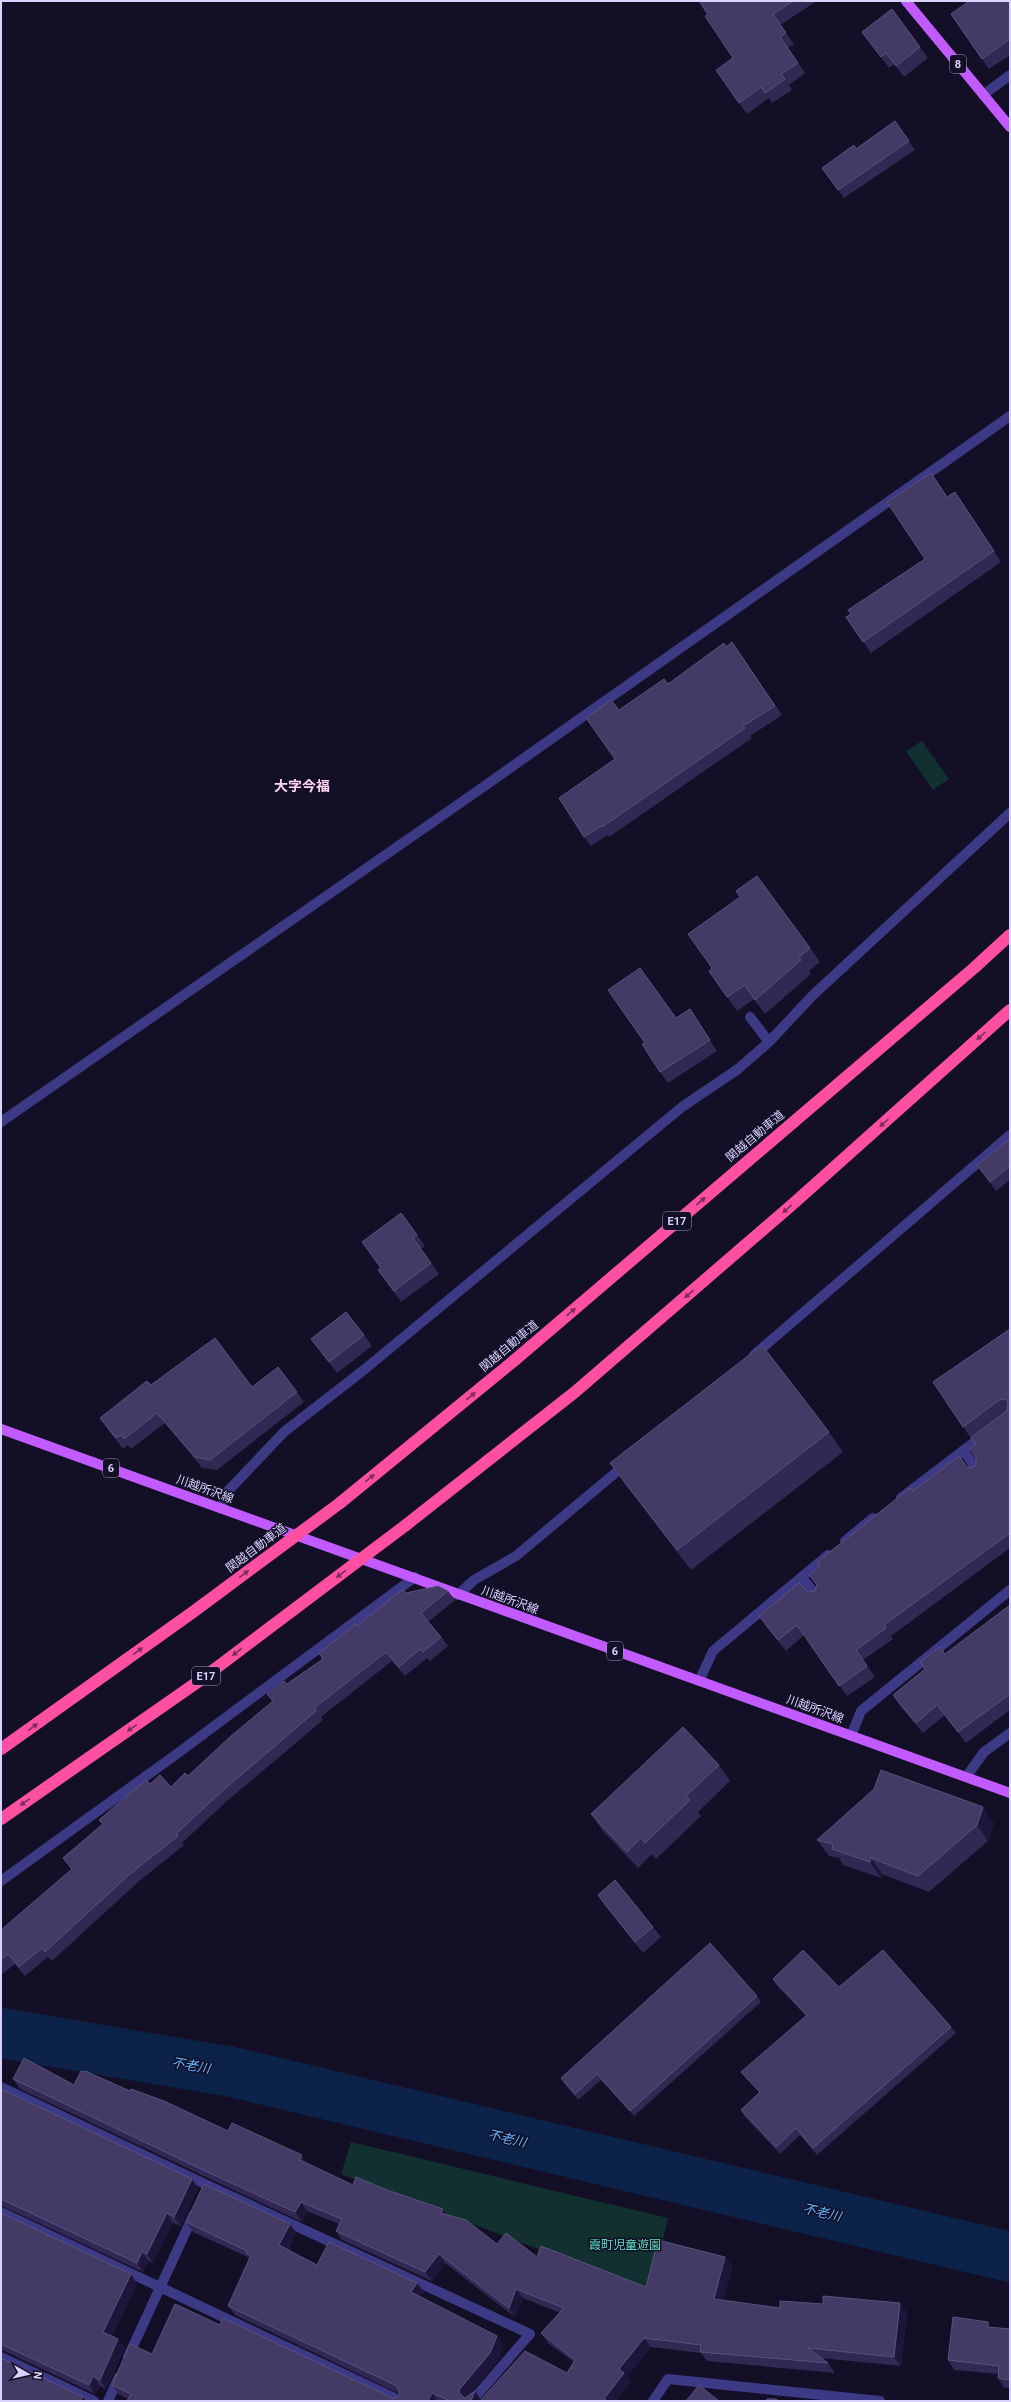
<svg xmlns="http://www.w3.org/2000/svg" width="1011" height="2402" font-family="Roboto,'Noto Sans JP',sans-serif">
<rect width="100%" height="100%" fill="#130f26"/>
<path fill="#12302f" d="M922,741L949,779L933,790L906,751Z
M351,2142L668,2218L651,2292L341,2174Z"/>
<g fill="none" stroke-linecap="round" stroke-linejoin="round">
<path stroke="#0c2248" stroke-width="50" d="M1,2033L232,2072L1010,2257"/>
<path stroke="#3d3a85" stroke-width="10" d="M983,95L1010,75
M750,1017L769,1042
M1,1122L466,799L1010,416
M754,1355L1010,1135
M964,1451L978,1472
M901,1498L985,1434
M220,1508L228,1491L284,1432L365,1369L682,1107L738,1069L769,1042L813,995L1010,813
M845,1541L873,1518
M802,1578L818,1597
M458,1595L474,1580L516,1556L626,1464
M699,1681L713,1651L828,1555
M851,1736L861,1711L1010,1590
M966,1777L984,1752L1010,1733
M1,1881L178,1753L415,1577
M1,2087L207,2185L530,2334L472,2401
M1,2212L401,2401
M1,2357L94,2401
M128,2357L194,2214
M108,2401L119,2377
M653,2401L668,2379L880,2401"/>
<path stroke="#c25bff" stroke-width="10" d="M906,1L1010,127
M1,1429L1010,1793"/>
<path stroke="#ff4fa3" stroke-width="12" d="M340,1503L516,1359L974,968L1010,935
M406,1525L575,1392L794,1203L1010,1010"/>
<path stroke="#ff4fa3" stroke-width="12" d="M1,1749L193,1612L340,1503
M1,1819L199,1681L406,1525"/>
</g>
<path fill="#312854" d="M701,1H817L780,25L794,44L788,48L805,73L789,85L792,90L772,103L769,98L747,114L716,70L733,58L708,15Z
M1010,1V55L989,69L951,14Z
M862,32L920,47L928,58L904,77L894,64L889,68Z
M895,121L915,150L844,198L822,168L856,149Z
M931,473L947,497L962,503L1001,562L871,653L846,617L925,559Z
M732,642L782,715L750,736L752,738L609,837L608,835L591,846L584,837L615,759L619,710L668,684Z
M810,948L820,962L809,971L811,974L765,1014L754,999L737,1011L709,971Z
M676,1018L697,1020L717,1051L668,1083L660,1072L645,1043Z
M1010,1139V1180L996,1191L977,1165Z
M401,1213L425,1246L421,1249L439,1274L401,1302L378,1270L381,1268Z
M1010,1329V1548L891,1636L893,1639L863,1660L875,1677L847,1696L804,1635L786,1651L767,1627L759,1616L808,1592L815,1591L817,1585L809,1575L913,1491L967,1467L971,1468L976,1465L975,1444L1007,1411L970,1437L933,1382Z
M364,1335L372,1346L337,1373L311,1339Z
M151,1385L252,1387L297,1392L304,1402L217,1470L202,1468L165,1423L131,1449L128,1445L123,1449L107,1428L100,1418Z
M829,1432L843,1452L691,1570L625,1484L610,1463Z
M448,1591L455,1600L428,1622L441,1637L448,1646L430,1661L427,1658L405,1676L392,1661L321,1717L323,1720L227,1801L182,1843L184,1845L137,1883L52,1961L48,1957L25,1976L15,1964L1,1975V1930L72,1870L63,1858L102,1824L99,1820L150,1784L171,1787L188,1776L273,1702L267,1694L287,1684L323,1659L357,1626L406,1593Z
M1010,1605V1710L966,1743L945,1715L923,1733L900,1706L893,1695L945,1654Z
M719,1765L730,1781L698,1812L701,1816L656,1859L652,1854L638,1868L602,1830L591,1814Z
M994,1823L988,1841L929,1892L882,1874L881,1878L843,1865L839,1858L829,1856L817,1840Z
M598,1895L653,1927L661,1937L643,1953L605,1906Z
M773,1979L839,1987L951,2027L956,2033L817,2155L800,2135L780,2154L745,2117L741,2110L760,2093L746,2078L741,2072L806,2016L777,1986Z
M757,1996L761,2002L634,2116L601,2080L578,2100L564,2083L561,2078Z
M13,2079L130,2091L308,2164L353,2185L387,2190L443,2209L447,2215L497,2244L537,2257L646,2287L725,2257L732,2266L723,2300L780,2308L823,2304L900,2303L907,2313L901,2366L821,2358L828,2363L835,2373L707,2361L701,2353L651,2347L627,2377L631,2382L616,2401H127L128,2399L118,2394L112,2385L152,2354L220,2325L392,2398L398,2397L400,2394L235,2315L228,2306L250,2258L193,2232L186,2222L290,2224L296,2233L288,2250L317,2265L417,2283L424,2292L420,2297L504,2346L497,2362L470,2394L475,2391L481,2400L567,2373L574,2362L548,2343L541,2333L560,2313L523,2298L515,2317L445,2263L432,2281L342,2240L336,2231L339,2224L307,2211L302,2222L210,2179L20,2089Z
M1,2089L198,2188L181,2226L173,2223L153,2263L148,2261L143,2272L2,2206L1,2204Z
M1,2213L137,2284L112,2336L125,2348L106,2389L100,2386L95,2394L4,2351H1Z
M988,2322L992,2328L1010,2329V2388H1004L998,2378V2374L954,2370L948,2360Z"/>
<path fill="#1d163a" d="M955,492L962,503L1001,562L994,551Z
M983,1807L994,1823L988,1841L977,1825Z
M871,1858L882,1874L881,1878L870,1862Z
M302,2155L308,2165L300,2160Z
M192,2179L198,2188L181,2226L174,2217Z
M301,2202L307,2211L302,2222L295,2212Z
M443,2209L449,2218L441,2213Z
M167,2213L173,2223L153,2263L147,2254Z
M290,2224L296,2233L285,2255L279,2245Z
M142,2252L148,2261L143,2272L137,2263Z
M439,2254L445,2263L432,2281L425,2272Z
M725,2257L732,2266L721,2309L714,2299Z
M131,2274L137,2284L110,2341L103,2332Z
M417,2283L424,2292L417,2301L411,2292Z
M516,2289L523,2298L515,2317L509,2308Z
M900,2303L907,2313L901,2366L894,2357Z
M988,2322L995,2331L988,2327Z
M497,2336L504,2346L497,2362L466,2399L460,2394L459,2390Z
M644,2338L651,2347L627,2377L631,2382L616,2401H606L604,2399L619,2369Z
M118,2339L125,2348L106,2389L100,2380Z
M93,2376L100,2386L95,2394L89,2385Z
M475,2391L481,2400V2401H471Z
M432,2393L437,2401H428Z
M83,2397L86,2401H80Z"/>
<path fill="#433a66" stroke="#5a527e" d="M701,1H793L773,14L786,33L780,37L798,63L781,74L785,79L765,93L761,87L739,103L716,70L733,58L705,16L708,15L700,2Z
M969,1H1010V39L982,59L951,14Z
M892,9L920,47L896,66L886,53L881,57L862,32Z
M895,121L909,141L838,190L822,168L854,145L856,149Z
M931,473L947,497L955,492L994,551L863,642L846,617L851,614L848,610L925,559L887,502Z
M732,642L775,706L743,726L745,728L602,827L601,826L584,837L559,798L615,759L586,718L611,700L619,710L664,679L668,684L724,643L726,647Z
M757,876L810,948L799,957L801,960L755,1000L745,985L727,997L709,971L712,968L688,934L740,897L736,891Z
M640,968L676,1018L690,1009L710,1040L660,1072L642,1044L645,1043L608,990Z
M1010,1139V1166L990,1182L977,1165Z
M401,1213L417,1235L413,1238L431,1263L394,1291L378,1270L381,1268L362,1242Z
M346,1312L364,1335L329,1362L311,1339Z
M1010,1329V1533L884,1625L886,1628L856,1650L867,1666L839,1686L797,1625L778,1640L759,1616L799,1583L808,1592L815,1591L817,1585L809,1575L820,1566L817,1562L910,1488L913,1491L959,1456L967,1467L971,1468L976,1465V1458L970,1448L976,1444L971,1437L1007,1411L1008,1402L1005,1399L999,1400L963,1427L933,1382Z
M215,1338L252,1387L278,1367L297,1392L210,1460L195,1457L157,1413L124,1439L121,1435L116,1438L100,1418L147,1381L151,1385Z
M762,1345L829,1432L677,1550L610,1463Z
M438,1586L448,1591L421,1613L441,1637L423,1652L420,1649L399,1667L386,1652L314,1708L316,1711L221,1792L176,1834L178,1836L130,1874L45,1952L42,1948L19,1967L8,1954L1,1960V1930L72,1869L63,1858L103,1824L99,1820L128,1795L146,1780L150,1784L160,1775L171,1787L185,1773L188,1776L231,1736L273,1701L267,1694L284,1681L287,1684L323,1659L319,1653L356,1624L357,1626L403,1589L406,1593Z
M1010,1605V1694L958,1732L937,1705L916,1723L893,1695L925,1669L920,1662L940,1647L945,1654Z
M683,1727L719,1765L686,1796L690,1800L645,1843L641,1838L627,1852L591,1814Z
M881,1770L983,1807L977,1825L918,1876L871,1858L870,1862L832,1849L833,1844L817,1840L874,1789Z
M615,1880L653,1927L635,1942L598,1895Z
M710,1943L757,1996L630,2111L597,2074L575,2094L561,2078Z
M803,1950L839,1987L883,1950L951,2027L813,2148L796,2128L776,2147L741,2110L760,2092L741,2072L807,2015L773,1979Z
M24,2058L74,2085L81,2071L84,2072L85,2071L130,2091L131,2089L164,2101L228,2131L232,2123L302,2155L300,2160L353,2185L356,2177L387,2190L443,2209L441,2213L466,2220L497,2244L506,2233L537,2257L541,2246L646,2287L658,2240L725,2257L714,2299L780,2308V2301L823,2304V2296L900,2303L894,2357L808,2348L828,2363L700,2352L701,2345L644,2338L619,2369L624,2373L604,2399L607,2401H480L525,2351L567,2373L575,2360L541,2333L564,2308L516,2289L509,2308L439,2254L425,2272L336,2231L342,2219L301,2202L295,2212L203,2170L13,2079Z
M1,2089L192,2179L174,2217L167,2213L147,2254L142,2252L137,2263L1,2199Z
M204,2184L290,2224L279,2245L317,2265L329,2242L417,2283L411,2292L497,2336L490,2353L459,2390L460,2394L465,2398L475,2391L471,2401H451L432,2393L428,2401H127L131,2394L112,2385L130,2344L152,2354L175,2304L220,2325L223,2318L392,2398L398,2397L400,2394L397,2386L228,2306L251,2255L246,2253L247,2251L186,2222Z
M1,2213L131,2274L103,2332L118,2339L100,2380L93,2376L89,2385L1,2344Z
M953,2317L988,2322V2327L1010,2329V2380L998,2378L999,2366L948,2360Z
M1,2358L83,2397L80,2401H1Z
M699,2385L719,2401H686Z
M767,2399H776L779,2401H766Z"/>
<defs><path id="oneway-solid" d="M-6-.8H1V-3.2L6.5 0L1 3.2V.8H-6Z"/></defs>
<g fill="#7d2c5e">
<use href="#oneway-solid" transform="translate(981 1036) rotate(138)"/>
<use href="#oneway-solid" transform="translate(884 1123) rotate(138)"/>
<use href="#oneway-solid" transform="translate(701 1201) rotate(-40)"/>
<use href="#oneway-solid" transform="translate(787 1209) rotate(139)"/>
<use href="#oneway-solid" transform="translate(689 1294) rotate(139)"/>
<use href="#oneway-solid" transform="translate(571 1312) rotate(-40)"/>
<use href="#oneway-solid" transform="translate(471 1396) rotate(-39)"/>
<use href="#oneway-solid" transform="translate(370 1478) rotate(-39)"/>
<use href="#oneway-solid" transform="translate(244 1574) rotate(-37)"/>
<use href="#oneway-solid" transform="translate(341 1574) rotate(143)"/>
<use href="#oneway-solid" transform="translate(138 1651) rotate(-36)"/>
<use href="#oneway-solid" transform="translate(237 1652) rotate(143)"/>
<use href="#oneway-solid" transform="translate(33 1727) rotate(-36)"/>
<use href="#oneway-solid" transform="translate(132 1728) rotate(145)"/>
<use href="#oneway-solid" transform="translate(25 1802) rotate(146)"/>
</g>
<g text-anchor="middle" stroke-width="3" stroke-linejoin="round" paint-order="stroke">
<g fill="#130f26" stroke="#9e99be" stroke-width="1">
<rect x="950" y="55" width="16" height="18" rx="3"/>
<rect x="663" y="1212" width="28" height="18" rx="3"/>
<rect x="103" y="1459" width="16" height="18" rx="3"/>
<rect x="607" y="1642" width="16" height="18" rx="3"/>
<rect x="192" y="1667" width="28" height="18" rx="3"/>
</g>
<g font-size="11" font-weight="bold" fill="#d9d4ff">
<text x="958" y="68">8</text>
<text x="677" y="1225">E17</text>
<text x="111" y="1472">6</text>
<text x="615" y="1655">6</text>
<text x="206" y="1680">E17</text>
</g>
<g font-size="12" fill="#d9d4ff" stroke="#130f26">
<text transform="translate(755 1136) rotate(-40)" y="4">関越自動車道</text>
<text transform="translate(509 1346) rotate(-40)" y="4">関越自動車道</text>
<text transform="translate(205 1489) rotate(20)" y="4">川越所沢線</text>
<text transform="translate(256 1548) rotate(-37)" y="4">関越自動車道</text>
<text transform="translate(510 1600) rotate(20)" y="4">川越所沢線</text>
<text transform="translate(815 1709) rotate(20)" y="4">川越所沢線</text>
</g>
<g font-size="12" fill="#5fe0c0" stroke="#130f26">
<text x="625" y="2249">霞町児童遊園</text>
</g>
<g font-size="13" font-style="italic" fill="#62b6ff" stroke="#130f26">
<text transform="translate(191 2065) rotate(10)" y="5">不老川</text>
<text transform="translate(507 2138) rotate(13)" y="5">不老川</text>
<text transform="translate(822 2212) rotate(13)" y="5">不老川</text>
</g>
<g font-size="14" font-weight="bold" fill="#ffd6f0" stroke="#130f26">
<text x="302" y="791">大字今福</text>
</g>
</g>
<rect width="1011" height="2402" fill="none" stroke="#d9d4ff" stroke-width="4"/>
<g transform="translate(28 2374) rotate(98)" stroke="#130f26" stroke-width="3" paint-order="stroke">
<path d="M0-3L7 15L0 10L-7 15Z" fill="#d9d4ff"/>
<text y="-6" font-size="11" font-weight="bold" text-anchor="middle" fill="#d9d4ff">N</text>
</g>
</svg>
